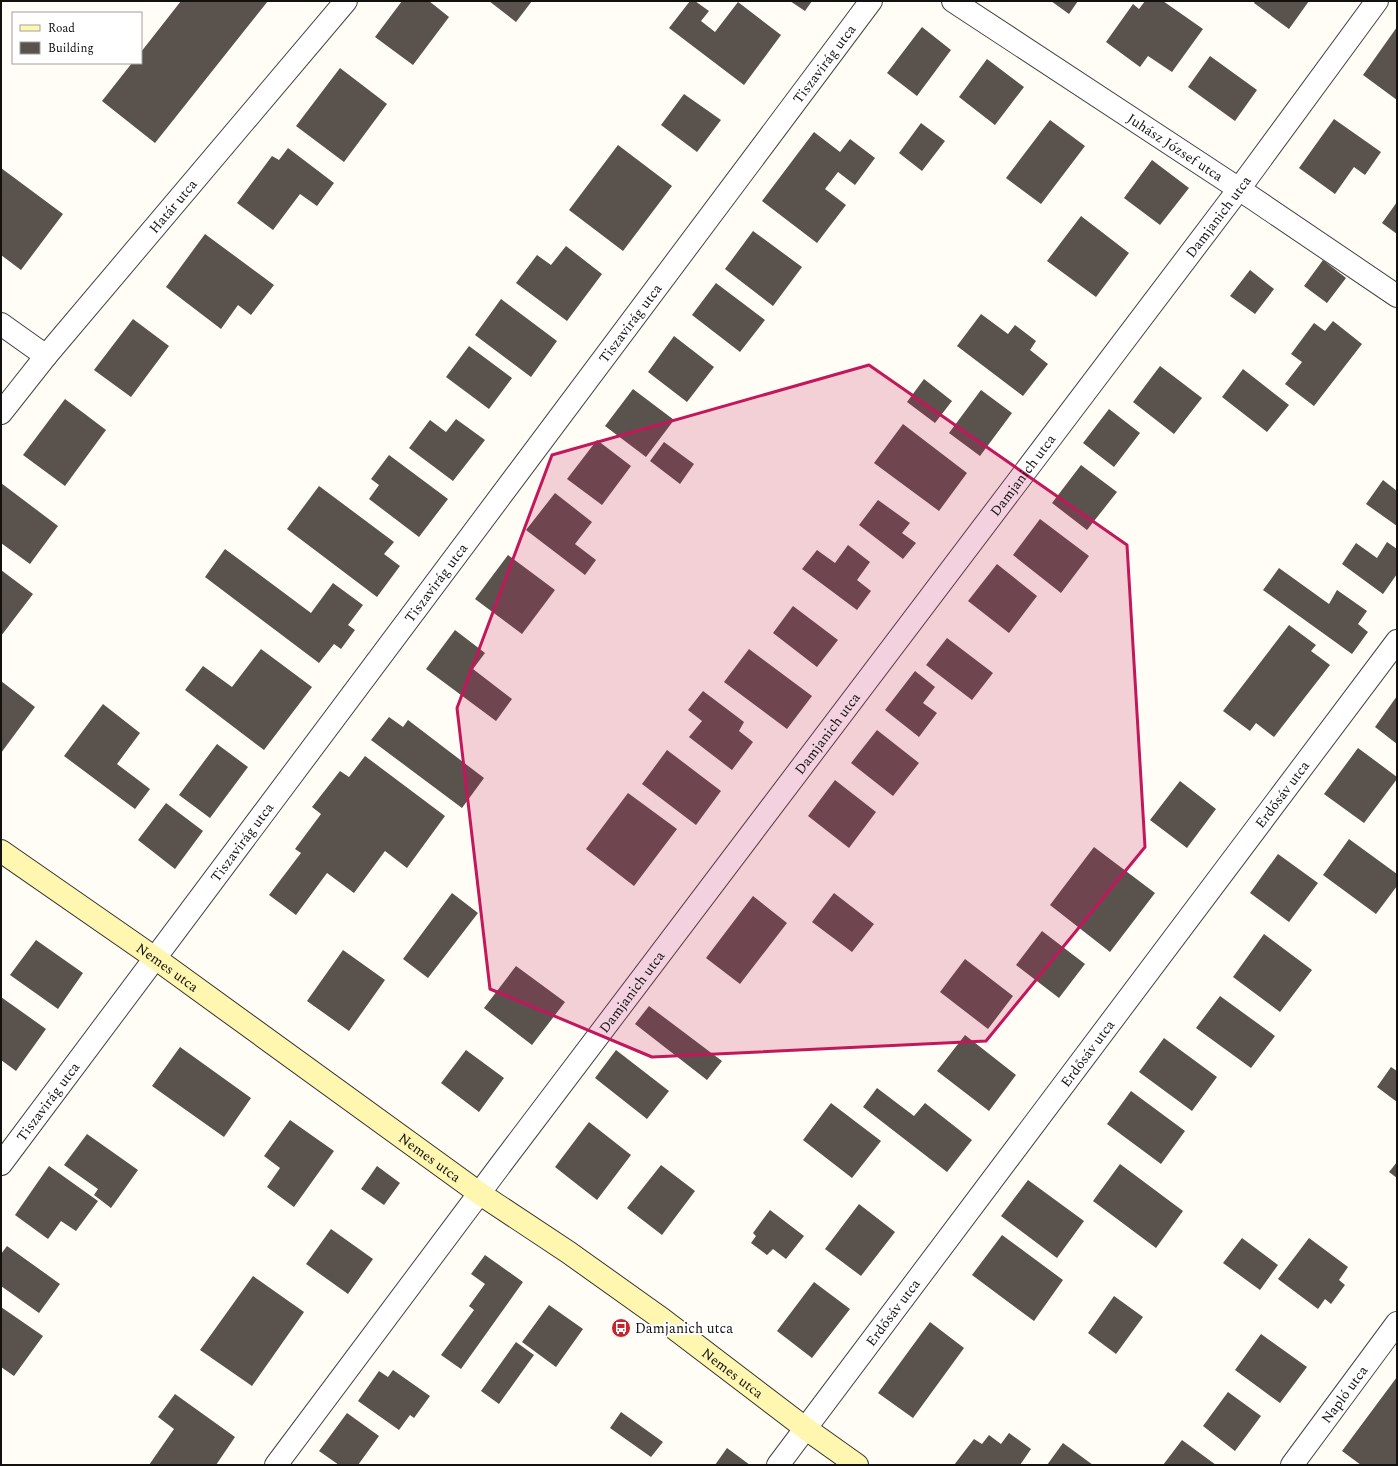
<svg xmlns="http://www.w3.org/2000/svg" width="1398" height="1466" font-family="Spectral,serif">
<rect width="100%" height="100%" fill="#fffdf5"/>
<path fill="#5a524d" d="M181,1H268L155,143L102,101L132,63H141V52Z
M402,1H429L449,17L413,65L375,37Z
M489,1H532L516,22Z
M690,1H695L709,11L701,21L715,32L738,2L781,35L744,85L669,28Z
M790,1H812L805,11Z
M1051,1H1078L1069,14Z
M1145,1H1163L1203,29L1172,72L1148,56L1140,67L1106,42L1133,4L1139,9Z
M1255,1H1309L1289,29L1254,3Z
M922,27L951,50L917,96L887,73Z
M1397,27V100L1363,75Z
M1210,56L1257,90L1235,121L1188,87Z
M987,59L1024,87L995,125L959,97Z
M340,68L387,104L344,162L296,126Z
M684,94L721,120L697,152L661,125Z
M1334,119L1381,152L1365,175L1354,167L1335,194L1299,168Z
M1050,120L1085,146L1041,204L1006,178Z
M921,123L945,141L922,171L899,153Z
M814,132L840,152L850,139L875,158L855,185L838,172L825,189L846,205L817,243L762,201Z
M618,145L672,186L623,251L569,210Z
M288,148L334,183L317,206L300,194L273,230L237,203L272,156L279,160Z
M1152,160L1189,188L1160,225L1124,198Z
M1,168L63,214L21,270L1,255Z
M1397,202V234L1382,223Z
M1081,216L1129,253L1096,297L1047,261Z
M753,231L802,267L773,306L725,269Z
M205,234L274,285L251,315L238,305L221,329L166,287Z
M566,246L602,274L567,321L516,283L537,255L551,265Z
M1323,260L1346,278L1327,303L1304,286Z
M1250,270L1274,289L1255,314L1230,296Z
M716,283L765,320L740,352L692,315Z
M501,299L557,341L531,377L475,335Z
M981,314L1008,334L1015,325L1036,341L1030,350L1048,364L1023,396L957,346Z
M133,319L169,346L131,397L94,370Z
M1333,321L1362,344L1314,406L1285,384L1302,362L1291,354L1314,323L1325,331Z
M674,336L714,367L687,402L648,372Z
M469,346L512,378L489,409L446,377Z
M1160,366L1202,398L1174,434L1133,402Z
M1243,369L1289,405L1267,432L1222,397Z
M924,379L952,401L935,423L907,402Z
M633,389L674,420L646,457L605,426Z
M981,390L1012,413L980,456L949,433Z
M65,399L106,430L65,486L23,455Z
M1109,409L1140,433L1114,467L1083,443Z
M456,419L485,440L453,481L409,448L430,420L446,432Z
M903,424L967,473L939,511L874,463Z
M597,440L631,466L602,505L567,479Z
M664,442L694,464L680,484L650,461Z
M389,455L448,499L419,537L369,499L379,485L371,479Z
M1081,465L1117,492L1087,530L1052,503Z
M1383,480L1397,491V526L1366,504Z
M1,483L58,526L30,564L1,543Z
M319,486L394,542L384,554L400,566L377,597L287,529Z
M555,493L592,522L575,544L596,560L585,575L526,530Z
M878,500L910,523L902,533L916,543L903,559L859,525Z
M1040,519L1089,556L1061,593L1013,555Z
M1387,542L1397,549V574L1383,594L1342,564L1356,543L1377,558Z
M848,545L870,562L857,580L871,591L857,610L802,569L817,550L835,563Z
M225,549L311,613L333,583L363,605L348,625L355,630L341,649L334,644L319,663L205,577Z
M508,555L555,590L522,634L475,599Z
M997,564L1037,596L1009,633L968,601Z
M1279,568L1329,604L1337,590L1367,611L1358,624L1368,632L1352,654L1263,590Z
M1,570L33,594L1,636Z
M793,606L838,640L817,667L773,633Z
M1289,625L1316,645L1311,651L1330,665L1274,737L1256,723L1250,731L1223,711Z
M455,630L485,653L473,669L512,699L496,721L426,669Z
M947,638L993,673L972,700L926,665Z
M261,649L312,687L264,750L185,690L203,666L232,687Z
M749,649L812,696L787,729L724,682Z
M915,671L935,687L923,703L937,713L919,737L885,710Z
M1,681L35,707L1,753Z
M703,691L744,722L739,731L753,742L732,770L689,737L702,721L688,710Z
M1397,696V744L1375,727Z
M103,704L140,733L117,764L150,789L135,809L64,756Z
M389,717L403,727L408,720L484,778L462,808L371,740Z
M877,730L919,763L893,796L851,763Z
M217,744L248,767L210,818L179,795Z
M1358,748L1397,777V779L1364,823L1324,794Z
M667,750L721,791L696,825L642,784Z
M365,756L445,816L407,868L385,851L354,893L327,873L296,915L269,895L301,853L295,849L321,814L312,807L340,771L349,777Z
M835,780L876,812L849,848L808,816Z
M1180,781L1216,809L1187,848L1150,820Z
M628,793L677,829L634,886L586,849Z
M166,803L203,831L175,869L138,840Z
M1349,839L1397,874V886L1376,914L1323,875Z
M1094,847L1155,893L1110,952L1050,905Z
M1278,854L1318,883L1289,922L1250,893Z
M452,893L478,913L428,978L403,959Z
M834,893L874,924L852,952L812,922Z
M753,896L787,923L740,984L706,958Z
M1042,931L1085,964L1059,998L1016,965Z
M1264,934L1312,970L1280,1012L1233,977Z
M36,940L83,973L58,1009L10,975Z
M343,950L385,980L349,1031L307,1001Z
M965,959L1013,996L988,1029L940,992Z
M516,966L565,1002L532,1045L484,1008Z
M1220,996L1275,1036L1251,1068L1196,1028Z
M1,997L46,1029L16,1071L1,1060Z
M649,1006L722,1061L707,1080L635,1024Z
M965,1035L1016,1075L989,1111L937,1071Z
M1164,1038L1217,1077L1192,1111L1139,1072Z
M180,1047L251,1098L224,1137L152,1086Z
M466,1050L504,1078L479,1112L441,1083Z
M616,1050L669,1091L647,1119L595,1078Z
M1391,1067L1397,1071V1102L1377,1087Z
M877,1088L914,1116L925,1103L972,1140L947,1172L863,1107Z
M1131,1091L1185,1131L1161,1164L1107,1124Z
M831,1103L881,1141L852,1178L803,1140Z
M290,1120L334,1151L294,1207L267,1187L280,1168L264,1156Z
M589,1122L631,1155L597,1200L555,1167Z
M87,1134L138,1170L111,1208L94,1195L98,1189L64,1165Z
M1397,1162V1178L1389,1172Z
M1120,1164L1183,1211L1156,1248L1093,1201Z
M661,1165L695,1191L662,1235L627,1208Z
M49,1166L98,1201L76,1231L61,1221L48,1239L15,1215Z
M377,1166L400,1183L384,1205L361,1189Z
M1028,1180L1084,1221L1057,1258L1001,1216Z
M859,1204L895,1232L861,1276L825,1249Z
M770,1210L804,1236L786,1259L773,1249L767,1255L751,1243L756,1236L753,1233Z
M331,1229L373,1259L348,1294L306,1264Z
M1002,1235L1063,1280L1034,1321L972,1275Z
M1242,1238L1278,1265L1260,1290L1223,1263Z
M1309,1238L1348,1267L1339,1280L1345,1285L1331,1304L1325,1299L1318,1309L1278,1279Z
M7,1246L60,1284L39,1313L1,1286V1254Z
M485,1255L523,1282L461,1369L441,1355L474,1310L469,1306L485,1284L471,1274Z
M253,1276L304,1312L252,1386L200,1350Z
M814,1282L850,1309L812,1358L777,1331Z
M1114,1296L1143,1317L1116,1354L1088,1333Z
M549,1305L583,1329L556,1367L522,1342Z
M1,1307L43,1336L14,1376L1,1367Z
M930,1322L964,1348L913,1418L878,1393Z
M1261,1334L1307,1367L1280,1403L1235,1370Z
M516,1342L534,1355L499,1404L481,1391Z
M393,1370L430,1396L414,1418L410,1415L399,1430L358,1401L379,1371L388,1377Z
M1397,1377V1463L1396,1465H1361L1342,1451Z
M1228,1392L1261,1416L1235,1451L1203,1426Z
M175,1394L235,1437L216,1465H149L174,1429L158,1417Z
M621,1412L663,1442L651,1457L610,1428Z
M347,1413L379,1436L358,1465H339L319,1451Z
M1009,1433L1031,1449L1020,1465H954L974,1439L982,1444L989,1435L1001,1444Z
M1182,1440L1216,1465H1163Z
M1063,1443L1093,1465H1047Z
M727,1448L750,1465H715Z"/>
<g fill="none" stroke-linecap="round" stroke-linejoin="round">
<g stroke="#444" stroke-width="24">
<g id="street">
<path id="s1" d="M953,1L1239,189L1397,296"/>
<path d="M1,324L46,356"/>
<path id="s2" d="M1,413L46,356L346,1"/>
<path id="s3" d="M1,1164L871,1"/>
<path id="s4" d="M276,1465L502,1163L1239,189L1377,1"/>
<path id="s5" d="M778,1465L1397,641"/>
<path id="s6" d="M1292,1465L1397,1323"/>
</g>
</g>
<g stroke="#333" stroke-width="24">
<g id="secondary">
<path id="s7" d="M1,851L155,958L479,1193L568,1252L662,1319L805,1428L857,1465"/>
</g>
</g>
<use href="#street" stroke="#fff" stroke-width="22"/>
<use href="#secondary" stroke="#fff6b0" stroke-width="22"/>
</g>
<path fill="#c2185b" fill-opacity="0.2" stroke="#c2185b" stroke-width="3" stroke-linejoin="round" d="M869,365L1127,545L1145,847L986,1041L652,1057L490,989L457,708L552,455Z"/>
<defs>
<g id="bus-disc" transform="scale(1)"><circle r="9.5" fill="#c4262e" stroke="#fff"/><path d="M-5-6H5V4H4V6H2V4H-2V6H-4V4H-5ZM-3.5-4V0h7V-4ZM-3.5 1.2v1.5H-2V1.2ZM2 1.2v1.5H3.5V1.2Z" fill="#fff"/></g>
</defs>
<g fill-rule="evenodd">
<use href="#bus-disc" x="621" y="1328"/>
</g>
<g text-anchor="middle" stroke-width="4" stroke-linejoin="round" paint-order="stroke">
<g font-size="14" fill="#111" stroke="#fff">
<text dy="5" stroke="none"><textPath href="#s3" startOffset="1374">Tiszavirág utca</textPath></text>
<text dy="5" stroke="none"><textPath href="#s1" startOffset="266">Juhász József utca</textPath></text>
<text dy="5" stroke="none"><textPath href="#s2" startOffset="269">Határ utca</textPath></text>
<text dy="5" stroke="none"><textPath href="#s4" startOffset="1564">Damjanich utca</textPath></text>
<text dy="5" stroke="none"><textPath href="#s3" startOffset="1050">Tiszavirág utca</textPath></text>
<text dy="5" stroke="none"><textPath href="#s4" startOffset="1240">Damjanich utca</textPath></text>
<text dy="5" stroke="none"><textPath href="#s3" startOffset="726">Tiszavirág utca</textPath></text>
<text dy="5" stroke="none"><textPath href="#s4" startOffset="916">Damjanich utca</textPath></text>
<text dy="5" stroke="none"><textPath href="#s5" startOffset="839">Erdősáv utca</textPath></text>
<text dy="5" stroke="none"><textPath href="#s3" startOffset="402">Tiszavirág utca</textPath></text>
<text dy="5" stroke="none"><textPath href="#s7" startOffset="203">Nemes utca</textPath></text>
<text dy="5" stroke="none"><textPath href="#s4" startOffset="592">Damjanich utca</textPath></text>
<text dy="5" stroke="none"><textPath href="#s5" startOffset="515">Erdősáv utca</textPath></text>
<text dy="5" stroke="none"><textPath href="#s3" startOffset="78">Tiszavirág utca</textPath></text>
<text dy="5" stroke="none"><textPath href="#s7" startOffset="527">Nemes utca</textPath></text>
<text dy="5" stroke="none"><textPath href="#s5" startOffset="191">Erdősáv utca</textPath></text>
<text dy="5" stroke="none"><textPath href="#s7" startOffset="899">Nemes utca</textPath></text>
<text dy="5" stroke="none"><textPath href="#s6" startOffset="88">Napló utca</textPath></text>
</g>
<g font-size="14" fill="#111" stroke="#fff" text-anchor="start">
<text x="635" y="1333">Damjanich utca</text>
</g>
</g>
<rect width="1398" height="1466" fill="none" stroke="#111111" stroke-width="4"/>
<rect x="12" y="12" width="130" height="52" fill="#ffffff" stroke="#a0a0a0"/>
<rect x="20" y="25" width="20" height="6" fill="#fff6b0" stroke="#a0a0a0"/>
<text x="48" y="32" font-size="12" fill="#111111">Road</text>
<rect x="20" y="42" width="20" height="12" fill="#5a524d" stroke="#a0a0a0"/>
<text x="48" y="52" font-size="12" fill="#111111">Building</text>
</svg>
